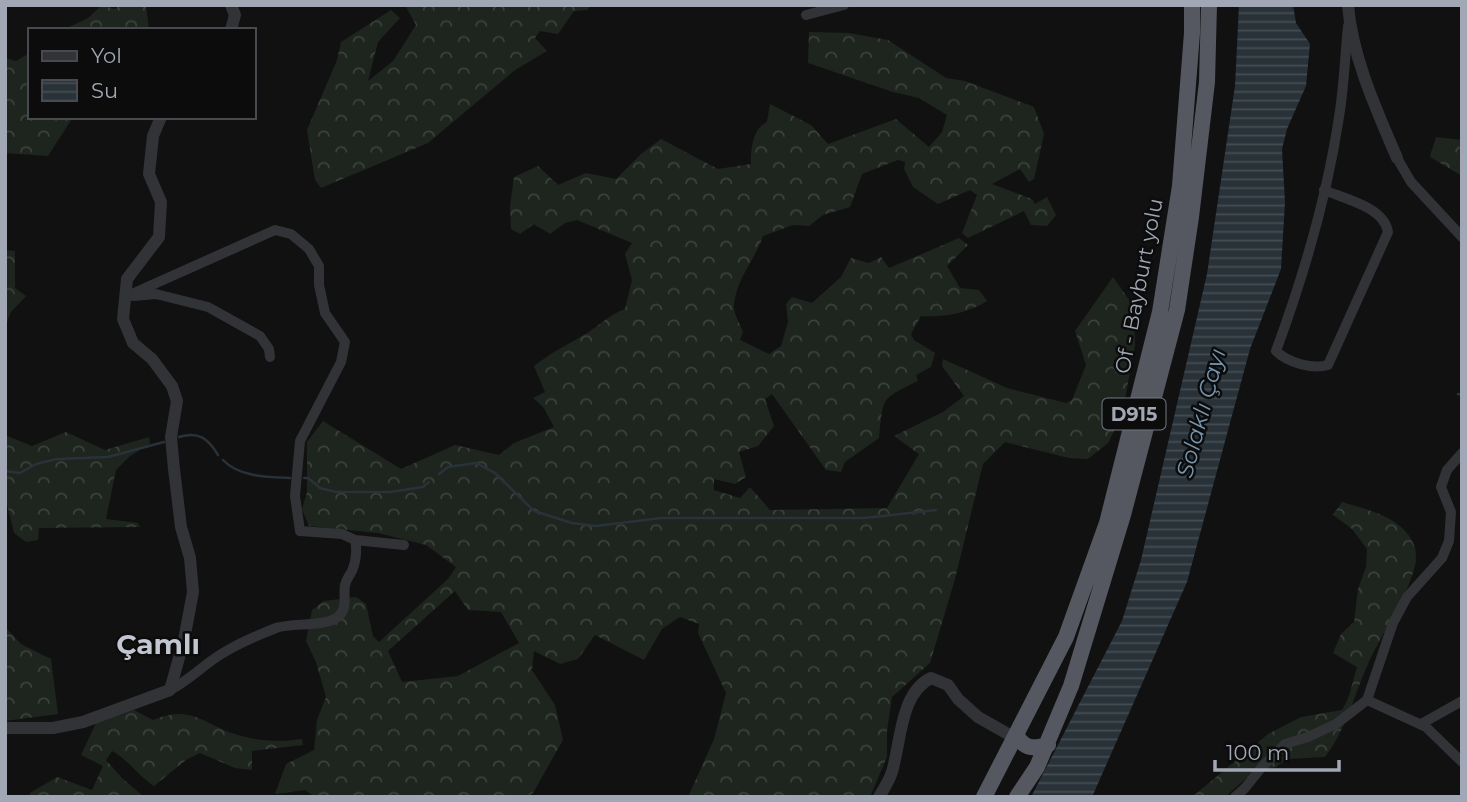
<svg xmlns="http://www.w3.org/2000/svg" width="1467" height="802" font-family="Montserrat,sans-serif">
<defs>
<pattern id="forest-crowns" width="20" height="18" patternUnits="userSpaceOnUse" patternTransform="scale(1.75)"><rect width="20" height="18" fill="#1d251e"/><path d="M2 6a3 3 0 1 1 6 0M12 15a3 3 0 1 1 6 0" fill="none" stroke="#3b423c"/></pattern>
<pattern id="water-rules" width="6" height="5" patternUnits="userSpaceOnUse" patternTransform="scale(1.75)"><rect width="6" height="5" fill="#293238"/><path d="M0 2.5h6" fill="none" stroke="#454d52"/></pattern>
</defs>
<rect width="100%" height="100%" fill="#111112"/>
<path fill="url(#forest-crowns)" fill-rule="evenodd" d="M102,5L114,9L122,5H146L149,30H63L88,18Z
M405,5H590L588,10L574,11L558,34L540,31L535,38L547,51L515,70L428,143L321,188L315,180L307,130L337,60L341,42L391,10L400,18L378,42L368,81L393,61L416,25Z
M809,32L849,33L888,40L946,78L965,81L1034,107L1044,134L1034,179L1029,182L1020,169L992,184L1032,199L1035,204L1047,197L1056,215L1047,226L1031,225L1024,211L968,238L962,233L977,195L970,190L938,204L913,187L904,169L905,162L898,160L862,174L850,207L823,215L809,226L793,225L763,236C755,260 736,279 734,305C733,313 740,324 743,332L740,340L769,354L781,346L788,322L786,304L792,297L812,303L841,277L851,258L869,263L881,257L889,268L959,238L968,245L947,266L960,288L979,290L987,301C966,314 945,317 921,316L911,334L914,340L935,353L931,367L916,375L918,381C879,400 884,397 879,438L845,462L841,472L826,470L772,394L765,399L774,426L758,446L739,452L746,477L735,484L714,479V490L740,498L750,487L770,510L887,508L919,454L894,436L943,412L964,396L942,366L943,359L1007,388L1066,403L1072,400L1086,365L1075,331L1113,277L1134,307L1135,345L1122,415L1108,443L1088,459L1069,458L1005,442L983,464L955,579L930,663L892,697L887,731V757L870,797H688L714,739L726,693L698,633L699,624L680,617L662,629L644,660L595,635L578,659L560,664L534,651L532,670L555,705L563,740L533,793L526,797H315L305,790L275,794L286,764L314,750L317,720L326,697L316,662L306,641L312,610L324,601L356,597L366,604L373,636L379,642L448,579L456,567L426,545L378,533L309,526L302,509L307,492V442L323,421L401,469L455,445L499,455L514,443L554,427L544,408L533,398L545,392L534,366C549,354 565,346 582,336C597,328 608,315 625,309L632,280L625,254L632,243L577,220L565,223L550,234L534,224L520,234L511,229L510,206L514,177L538,166L558,185L586,173L616,179L641,154L661,139L718,169L751,164C751,149 752,130 767,122L770,104L811,125L828,144L896,119L929,147L942,132L947,115L919,98L893,92L808,63ZM455,591L468,610L501,612L519,643L458,676L402,682L388,651Z
M30,53V117H73L48,156L5,153V58L16,61Z
M1436,137L1462,140V176L1430,157Z
M5,250L15,251V288L26,296L11,312L5,326Z
M66,432L105,450L149,437L150,444L130,456L116,470L106,519L138,523L140,527L39,528L38,540L26,542L14,533L5,496V435L32,446Z
M1342,502C1368,510 1403,517 1414,545C1416,549 1416,557 1416,561C1410,593 1382,633 1368,664C1354,695 1346,730 1325,757L1288,759L1276,767L1252,773L1225,797H1192L1268,734L1301,717L1342,710C1351,696 1352,683 1357,667L1333,653L1341,634L1354,622L1358,589L1366,567L1367,549L1352,529L1333,515Z
M5,627L21,644L51,659L58,714L5,721Z
M134,710L153,720C195,703 204,727 242,736C263,742 281,742 302,739L303,745L252,751V770L235,768L200,753L186,760L154,786C137,775 129,760 112,751L106,760L122,778L144,797H29L30,793L57,777L92,790L103,766L81,755L96,723Z"/>
<path fill="url(#water-rules)" d="M1239,5H1293L1296,23L1310,44L1306,86L1287,129L1282,149L1285,202L1281,269L1250,349L1187,582L1092,797H1031L1122,621L1141,560L1207,274L1235,86Z"/>
<g fill="none" stroke-linecap="round" stroke-linejoin="round">
<path stroke="#293238" stroke-width="2.5" d="M1458,394L1462,395
M179,437C198,431 208,438 218,455
M223,460C239,477 268,477 290,478
M5,471L20,473L36,464L57,459L108,457L164,442
M439,474L448,467L476,463L495,473L534,511L572,523L596,526L661,518H865L936,510
M304,478H308L320,488L336,492H390L423,487L429,482"/>
<path stroke="#313337" stroke-width="10" d="M806,15L844,5
M1397,158L1411,182L1462,237
M1324,190C1345,199 1384,207 1388,232L1328,365C1312,370 1287,362 1276,351C1304,275 1327,197 1339,117C1344,87 1345,56 1348,26
M133,296L156,294L208,307L260,336L269,349L270,357
M125,297L275,230L291,234L309,249L319,266V285L325,313L345,342L341,362L300,441L295,496L300,531L342,534L355,540C357,549 356,561 352,571C349,576 346,580 345,585C343,596 348,607 339,616C325,628 293,622 276,628C258,635 239,643 223,653C204,664 190,680 170,690
M355,540L404,545
M1367,700L1426,727L1462,762
M1421,724L1462,701
M1235,797L1245,788L1261,768L1285,744L1308,737L1336,724L1367,700L1393,623L1407,597L1442,558L1449,541L1451,512L1441,487L1447,470L1462,453"/>
<path stroke="#313337" stroke-width="12" d="M1348,5C1352,57 1377,111 1397,158
M231,30L235,15L231,5
M5,728H53L83,722L170,690L184,640L193,592L190,558L181,527L174,469L171,437L177,401L172,386L152,359L133,343L123,319L127,279L159,237L161,202L149,174L153,136L161,117
M879,797C884,789 889,781 892,772C901,742 900,693 931,678L948,685L958,699L978,717L1015,738"/>
<path stroke="#555860" stroke-width="16" d="M1016,735C1025,749 1032,749 1048,745
M984,797L1066,637L1107,523L1160,312L1180,186L1192,33V5
M1017,797L1037,767L1071,686L1123,515L1177,310L1191,217L1207,82L1209,5"/>
</g>
<g text-anchor="middle" stroke-width="5" stroke-linejoin="round" paint-order="stroke">
<rect fill="#0c0c0d" stroke="#747882" stroke-width="2" x="1102.5" y="398.5" width="63" height="31" rx="5"/>
<g font-size="19" font-weight="bold" fill="#a1a7b4">
<text x="1134" y="421">D915</text>
</g>
<g font-size="21" fill="#a1a7b4" stroke="#0c0c0d">
<text transform="translate(1139 286) rotate(-79)" y="7">Of - Bayburt yolu</text>
</g>
<g font-size="23" font-style="italic" fill="#7597b2" stroke="#0c0c0d">
<text transform="translate(1201 413) rotate(-75)" y="8">Solaklı Çayı</text>
</g>
<g font-size="28" font-weight="bold" fill="#c2c6d0" stroke="#0c0c0d">
<text x="158" y="654">Çamlı</text>
</g>
</g>
<rect width="1467" height="802" fill="none" stroke="#a1a7b4" stroke-width="14"/>
<rect x="28" y="28" width="228" height="91" fill="#0c0c0d" stroke="#484a50" stroke-width="2"/>
<rect x="42" y="51" width="35" height="10" fill="#313337" stroke="#484a50" stroke-width="2"/>
<text x="91" y="63" font-size="21" fill="#a1a7b4">Yol</text>
<rect x="42" y="80" width="35" height="21" fill="url(#water-rules)" stroke="#484a50" stroke-width="2"/>
<text x="91" y="98" font-size="21" fill="#a1a7b4">Su</text>
<path d="M1215 760v10h124v-10" fill="none" stroke="#a1a7b4" stroke-width="3.5"/>
<text x="1226" y="760" font-size="21" fill="#a1a7b4" stroke="#0c0c0d" stroke-width="5" paint-order="stroke">100 m</text>
</svg>
